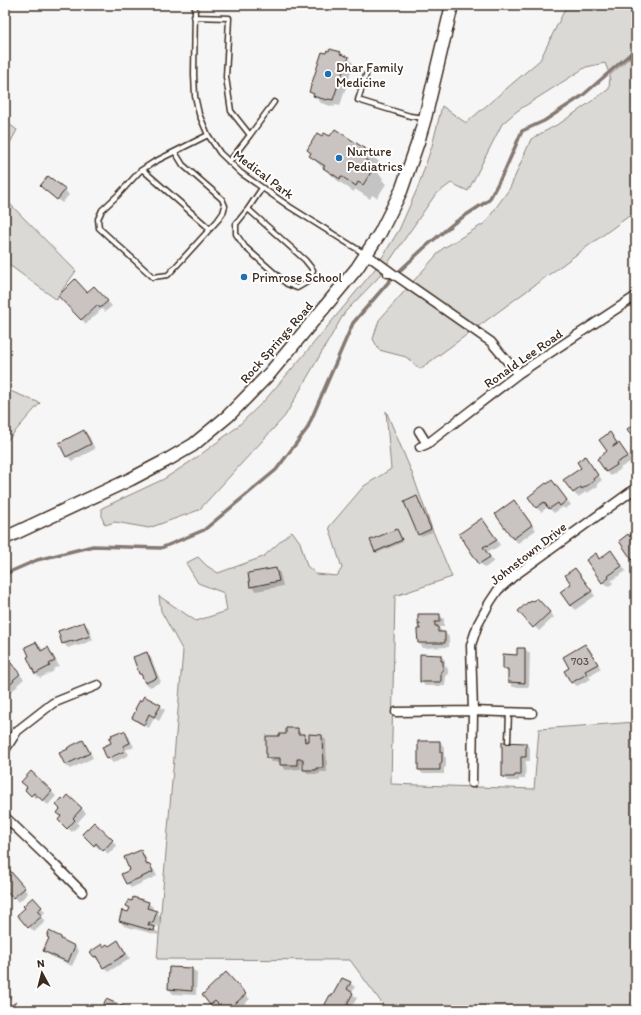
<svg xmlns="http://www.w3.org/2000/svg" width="641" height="1015" font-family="Itim,sans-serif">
<rect width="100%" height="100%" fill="#f7f6f6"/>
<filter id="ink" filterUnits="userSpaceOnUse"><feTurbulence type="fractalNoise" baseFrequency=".025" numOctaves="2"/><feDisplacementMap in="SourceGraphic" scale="8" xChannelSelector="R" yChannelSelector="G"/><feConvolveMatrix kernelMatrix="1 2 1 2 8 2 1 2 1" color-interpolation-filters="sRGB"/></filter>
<g filter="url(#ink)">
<path fill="#dbd9d6" stroke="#8b827a" d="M567,5H636V49L609,73L605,63L586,67L517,111L502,124L468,191L451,183L435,195L377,279L345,312L285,416L199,510L149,528L115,522L105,525L102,518V508L164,479L196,458L236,428L264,401L303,356L375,269L399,230L418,187L432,146L442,106L466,123L540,60Z
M636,52V211L420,369L406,357L379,350L373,339L379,320L442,249L485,223L510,188L531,139L562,122L609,89L610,75Z
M5,121L17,130L5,152Z
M5,199L76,271L58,296L57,300L5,262Z
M5,389L40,403L5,443Z
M386,411L412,473L432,529L452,577L395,596L391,784L534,789L539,729L636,722V1010H387L350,960L157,959L183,651L161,611L159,596L196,621L227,611L224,593L198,583L186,563L198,557L207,566L218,573L263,557L292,531L300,542L307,566L316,574L337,576L342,568L329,527L364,486L391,469Z"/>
<path fill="#0003" d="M340,53L344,56L348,58L355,65L353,72L351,71L347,88L346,87L340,106L335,105L334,107L321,103L310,91Z
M369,152L383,166L378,173L383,178L382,180L386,184L377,198L372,195L370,199L355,189L354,192L338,181L331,174L324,169L310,156Z
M65,190L69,195L62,203L46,191Z
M94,287L112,306L105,312L102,309L86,324L59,296L87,293Z
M84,431L89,436L95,449L72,461L67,456Z
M610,434L623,449L632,461L620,468L621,469L611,476L607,472L598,459L609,452Z
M585,457L589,462L602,480L597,484L598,486L587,493L586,492L578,497L574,493L565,480L582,468Z
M552,481L557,486L571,505L565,509L563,507L554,513L548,507L541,512L537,508L547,485Z
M417,498L419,500L432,532L421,536L419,534Z
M514,502L519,506L536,530L518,543L513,538Z
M486,524L500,545L493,550L492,549L487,552L494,561L485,568L480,563Z
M397,530L399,532L403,542L377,553L375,551Z
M611,552L615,556L626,571L611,581L613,583L608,587L603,582L595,555L600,559Z
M275,569L280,573L283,586L256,591L251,587Z
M575,569L580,574L595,596L575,610L571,605L572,584Z
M542,604L554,617L539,631L520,611Z
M439,615L444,619V627H439V628L442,631V633H445L449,637V647L423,648L419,643L421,629L420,628L422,625L419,622Z
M84,623L89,628L93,640L78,646L76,645L68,648L63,643Z
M36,643L41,647L43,651L48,649L52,653L59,666L53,669L54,671L40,678L35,673Z
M585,645L590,649L601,669L589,676L591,679L577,686L572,682L570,668Z
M518,649H525L530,654L529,687H513L509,682V674L504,668L518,656Z
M146,653L151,658L161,682L150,687L145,682L143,676L140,674Z
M441,656L445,660V665L448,669V675H446L445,686H425L421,681Z
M5,669H15L24,679L17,685L18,686L7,695L5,694Z
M160,706L165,710L159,721L154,718L149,728L138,723L133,718Z
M297,729L302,735H303L310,741L322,736L326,740L327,772H320V774H309L304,770V764H301V769L286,770L281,765V762H272L267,758L280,737L287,735Z
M124,732L129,737L134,747L130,749V748L109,757V759L108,758L112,743Z
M83,742L87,746L93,758L70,769L65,765Z
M440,742L444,747V756L446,758V766L445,768H444V774H423L419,770Z
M526,744L530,748V761H526L525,779H519V781H508L503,777Z
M127,751L129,755L113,763L109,759Z
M26,789L51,791L56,796L48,805L39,797L36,799Z
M81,808L86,813L77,823L79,825L72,832L59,820Z
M94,824L117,846L108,854L101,847L99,849L84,834Z
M140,851L145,856L149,865L154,870L157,876L131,888L127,883L131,870Z
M5,869L28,893L19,902L12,895L10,897L5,892Z
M38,903L45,912L41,916L46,921L34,932L18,915Z
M148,903L153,907L152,911L157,912L161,917L158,927L154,925L153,928L159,933L158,935L124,926L120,921L129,913L130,910L127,906Z
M61,937L65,942L74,946L79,951L72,966L49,955L44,951L50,938Z
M118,942L122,946L130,958L108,972L104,967L100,961H99L94,957L104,948L109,947Z
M170,968L192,969L197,973L196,995L173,994L169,989Z
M226,974L250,999L237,1010H225L220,1005L216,1008L203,995Z
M350,983L355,987L352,993L357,998L351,1008L356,1010H323L333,997Z
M5,988L12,997L5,1002Z"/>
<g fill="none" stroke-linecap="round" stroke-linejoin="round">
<path stroke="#847972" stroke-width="3.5" d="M5,574L37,560L93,546L161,548L204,530L276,470L307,429L353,323L392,278L424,248L454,223L489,200L505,170L522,131L544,121L582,96L636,49"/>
</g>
<path fill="#c9c3c1" stroke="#3b2a1e" d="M330,49L341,52L340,54L349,57L346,65H344L343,67L344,68L340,81H339L338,84V85L333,100L328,99L327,100L316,97L313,96L314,94L309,92L322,52L326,53L327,50L329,51Z
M335,129L370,152L365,159L370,163L368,166L373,169L363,185L358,182L356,186L341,176L340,179L323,168L325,166L309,156L311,153L307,150L317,133L322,136L324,133L330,136Z
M48,176L66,189L57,200L40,186Z
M75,279L87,292L94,286L108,301L100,308L97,305L81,320L58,296Z
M635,424L636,425V442L627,429Z
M84,430L91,444L66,457L59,443Z
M610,432L617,443L613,446V447L619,443L628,456L616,463L617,465L606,472L597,459L607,451L599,440Z
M585,456L598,475L593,479L594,481L582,489L581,487L573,493L563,480L581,468L577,462Z
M552,480L567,500L560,506L558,503L549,509L544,502L536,508L528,497L546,483L547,484Z
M417,496L431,529L418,535L404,502Z
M514,500L532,525L513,539L495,514Z
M482,518L497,540L487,546V545L483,547L490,557L479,564L459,534Z
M397,529L402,540L375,552L370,540Z
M636,531V557L632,560L619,541L628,534L630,537V535Z
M611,550L622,566L608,576L609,578L602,583L586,560L596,553L599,559Z
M276,568L279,581L250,587L248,573Z
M575,568L592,591L570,606L560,592L571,584L565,575Z
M537,598L550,612L533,628L518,611L528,602L529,603L532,600L534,601Z
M418,614H440V622H435V626H438V632H445V643H418L417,631V629H420V628H419L418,624H420V623H418Z
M84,622L90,636L72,642V641L62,644L58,631Z
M36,642L41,651L48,647L55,661L49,664L50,666L35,674L27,657L29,656L25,647Z
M585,644L598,664L585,671L587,674L571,683L564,671L569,668L563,657Z
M517,648H525V683L508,682V669H503V654L517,655Z
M147,652L157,678L145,683L141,674H139L133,657Z
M420,654L441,655V661H443V671H441V682H420Z
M11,663L20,674L13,680L14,681L5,689V668Z
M144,696L161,705L154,717L149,714L144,725L132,718L136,710L135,709L140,700L141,701Z
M286,728H298V734H304L305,742L309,741V734L322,735L323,768H316V770H303V759H297V765H280V758H266V736H279V734H286Z
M121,731L122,733L125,731L130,743L123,746L125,751L107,759L102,747L111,743L109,738L112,737L111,735Z
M83,740L90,753L65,765L59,753L68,749L67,748Z
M418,741H440V752H442V761L441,764H440V770H418Z
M502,742L526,743V757H521V775H515L514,777H502Z
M31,771L52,791L43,801L34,793L31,796L25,790L27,787L21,782Z
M68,795L82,808L73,818L75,820L67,829L58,820L61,816L57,813L60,809L56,805L62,798L64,800Z
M94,822L113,840L103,851L96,843L94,846L82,834Z
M141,850L147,865L150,864L153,872L126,884L121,874L130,870L129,867H128L124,857Z
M6,866L25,888L13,898L7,891L5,893V867Z
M33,897L42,907L37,911L42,916L28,928L17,915L25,908L23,906Z
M133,897L149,902L147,908L157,911L153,923L149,922L148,925L155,927L154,931L119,921L122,910L128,912L130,908L126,906L128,900L132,901Z
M49,931L61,937V939L75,946L68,962L43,951L49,938L47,937Z
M118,940L126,954L103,968L96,956L94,957L90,952L102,944L103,947L107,944L109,946Z
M169,967L192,968V991L168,989Z
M226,972L246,994L228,1010H224L215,1001L210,1005L202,995Z
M342,978L351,982L347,989L353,993L347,1004L356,1009L355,1010H322L330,995L332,996Z
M106,999L132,1010H106L102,1008Z
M16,1002L22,1010H5Z"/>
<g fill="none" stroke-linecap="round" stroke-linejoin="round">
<g stroke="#3b2a1e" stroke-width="7">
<path id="lane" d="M195,5L194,74L195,96L199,114L208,135L220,153L241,173L290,207L365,254
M194,17L229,18L226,77L231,111L250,135L274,102
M366,75L358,100L410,116L424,118
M175,152L183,165L222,199L225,206L223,213L218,220L168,275L153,277L99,228L98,219L102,210L118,195L140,171L154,162L208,135
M229,162L250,135
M143,170L210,229
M248,209L305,260L313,270L309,281L297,288L287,284L245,247L236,234V224L248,209L262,188
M508,741L509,712"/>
</g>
<g stroke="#3b2a1e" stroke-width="11">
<path id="street" d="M366,254L392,273H390
M388,273H392L491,342L518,374
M419,431L427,444
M420,447L427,444L518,374L636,296
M396,712L473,711L532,713
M5,750L17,731L53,703L98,685
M472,783L473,711L471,645L478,624L490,602L498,590L514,576L636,488
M5,817L49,859L82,892"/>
</g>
<g stroke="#3b2a1e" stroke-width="15">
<path id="secondary" d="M5,538L131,479L169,459L193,445L228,416L270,373L357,268L380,233L401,191L418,142L425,118L452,5"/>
</g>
<use href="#lane" stroke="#fff" stroke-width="4"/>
<use href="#street" stroke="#fff" stroke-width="8"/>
<use href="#secondary" stroke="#fff" stroke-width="12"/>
</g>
</g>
<g fill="#1f6fb2" stroke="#fff" stroke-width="1.5">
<circle cx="328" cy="74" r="4"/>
<circle cx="339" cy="158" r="4"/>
<circle cx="244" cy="277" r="4"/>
</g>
<g text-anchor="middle" stroke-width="4" stroke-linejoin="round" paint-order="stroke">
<g font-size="11" fill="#5e5047">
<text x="580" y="665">703</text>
</g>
<g font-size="13" fill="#3b2a1e" stroke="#fff" text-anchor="start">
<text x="336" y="72">Dhar Family<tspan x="336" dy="15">Medicine</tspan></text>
<text x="347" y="156">Nurture<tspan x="347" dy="15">Pediatrics</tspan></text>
<text x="252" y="282">Primrose School</text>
</g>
<g font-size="13" fill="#3b2a1e" stroke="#fff">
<text transform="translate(264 174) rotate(37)" y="5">Medical Park</text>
<text transform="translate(276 342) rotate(-49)" y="5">Rock Springs Road</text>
<text transform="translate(523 358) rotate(-35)" y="5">Ronald Lee Road</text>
<text transform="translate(528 553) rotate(-38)" y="5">Johnstown Drive</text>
</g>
</g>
<rect width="641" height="1015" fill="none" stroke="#fff" stroke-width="20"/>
<rect x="10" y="10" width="621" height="995" fill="none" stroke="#3b2a1e" stroke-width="1.5" filter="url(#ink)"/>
<g transform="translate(42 973) rotate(353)" stroke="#ffffff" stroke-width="3" paint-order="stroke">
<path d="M0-3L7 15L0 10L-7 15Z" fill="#3b2a1e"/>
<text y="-6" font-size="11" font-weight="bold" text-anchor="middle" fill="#3b2a1e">N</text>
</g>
</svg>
